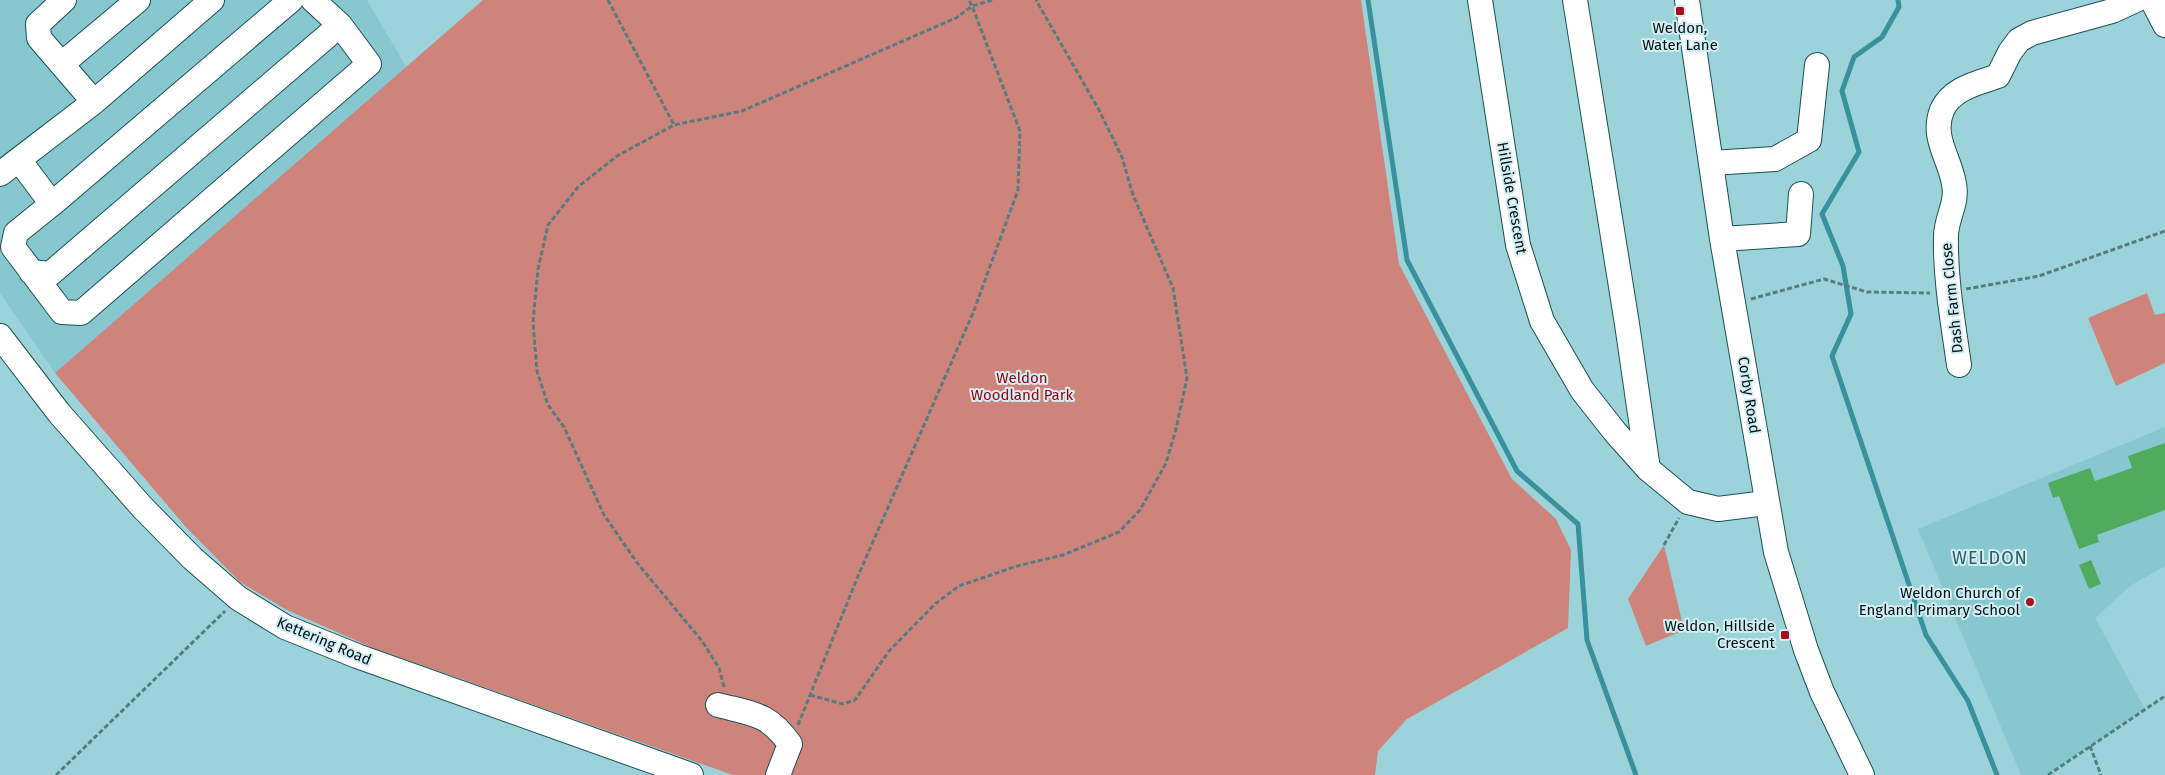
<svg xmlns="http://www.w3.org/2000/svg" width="2165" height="775" font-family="'Fira Sans',sans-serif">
<rect width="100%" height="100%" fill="#9cd3da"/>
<path fill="#87c7d0" d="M0,0H367L407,68L55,373L0,293Z
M2165,427V566L2130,586L2095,618L2145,709L2046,775H2021L1918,529Z"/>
<path fill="#cf847b" d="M483,0H1361L1399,264L1512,479L1556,519L1571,550L1568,628L1407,719L1378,751L1375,775H733L373,648L287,610L240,582L185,526L55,373Z
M2147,293L2155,315L2165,313V363L2116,386L2088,318Z
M1664,545L1684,630L1646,646L1628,599Z"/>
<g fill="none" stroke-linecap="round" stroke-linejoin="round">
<path stroke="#38919c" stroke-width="5" d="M1368,0L1407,260L1517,471L1578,524L1587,640L1636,775
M1898,0L1899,7L1882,37L1854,57L1842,91L1859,152L1822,214L1843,266L1851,314L1832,356L1926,635L1968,701L1997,775"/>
</g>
<path fill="#51ab5e" d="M2165,443V510L2097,535L2099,542L2079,549L2059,496L2053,498L2048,483L2090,468L2095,481L2132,468L2128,456Z
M2091,560L2101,584L2089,589L2079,565Z"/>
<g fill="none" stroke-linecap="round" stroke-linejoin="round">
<g stroke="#1a5158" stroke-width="26">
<path id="minor" d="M64,0L38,24L39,38L94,102
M1480,0L1518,245L1542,321L1582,390L1615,432L1648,469L1688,502L1718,509L1766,503
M1575,0L1627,324L1648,469
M1687,0L1722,239L1776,552L1806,650L1822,692L1862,775
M2152,0L2165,25
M63,63L138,0
M19,160L52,204L291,0
M1711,163L1775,159L1809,140L1817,65
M0,174L94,102L212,0
M52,204L16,233L13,247L62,312L81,313L369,64L340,25L313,0
M1722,239L1798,234L1801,194
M31,272L50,274L340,25
M0,336L59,413L142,507L192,558L238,598L285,627L357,656L691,775
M1959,365C1953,322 1945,279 1946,236C1946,218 1958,203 1954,184C1950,158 1931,138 1942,110C1952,88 1978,83 1998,76L2010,52L2019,40L2032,33L2112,11L2136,0
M718,705C753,714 768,713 790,744L778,775"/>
</g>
<path stroke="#567c81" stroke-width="3" stroke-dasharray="5 2.5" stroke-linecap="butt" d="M608,0L674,125
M1966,289L2039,276L2165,231
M1751,299L1824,279L1867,292L1930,293
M1664,545L1679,518
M724,687L719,668L702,641L638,564L604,515L564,427L548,405L537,371L533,322L538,269L548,225L578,187L617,156L674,125L742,111L956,18L972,6L969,0
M810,695L843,704L855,700L889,651L935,604L959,586L1017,566L1063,555L1119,532L1140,510L1166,463L1176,429L1187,378L1173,288L1133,195L1122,157L1099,110L1036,0
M798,725L858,576L973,313L1018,190L1020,131L972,6L993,0
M2090,746L2101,775
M56,775L225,611
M2048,775L2165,696"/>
<use href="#minor" stroke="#fff" stroke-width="24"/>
</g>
<g fill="#a61017" stroke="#d3eef2" stroke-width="2">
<rect x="1675" y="6" width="10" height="10" rx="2.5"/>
<circle cx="2030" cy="602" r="5"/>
<rect x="1780" y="630" width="10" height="10" rx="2.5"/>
</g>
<g text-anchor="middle" stroke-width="4" stroke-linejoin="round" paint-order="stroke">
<g font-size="15" fill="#011316" stroke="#d3eef2" text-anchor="end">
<text x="1680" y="33" text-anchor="middle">Weldon,<tspan x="1680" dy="17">Water Lane</tspan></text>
<text x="2020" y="598">Weldon Church of<tspan x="2020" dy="17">England Primary School</tspan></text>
<text x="1775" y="631">Weldon, Hillside<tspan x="1775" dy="17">Crescent</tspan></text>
</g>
<g font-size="15" fill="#011316" stroke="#d3eef2">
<text transform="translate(1512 198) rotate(80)" y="5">Hillside Crescent</text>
<text transform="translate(1952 298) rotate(-96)" y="5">Dash Farm Close</text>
<text transform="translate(1749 395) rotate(81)" y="5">Corby Road</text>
<text transform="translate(324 641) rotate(23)" y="5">Kettering Road</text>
</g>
<g font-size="15" fill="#95010e" stroke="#d3eef2">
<text x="1022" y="383">Weldon<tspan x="1022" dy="17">Woodland Park</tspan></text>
</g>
<g font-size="18" letter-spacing="1" fill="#2a5f66" stroke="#d3eef2">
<text x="1990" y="564">WELDON</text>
</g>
</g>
</svg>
